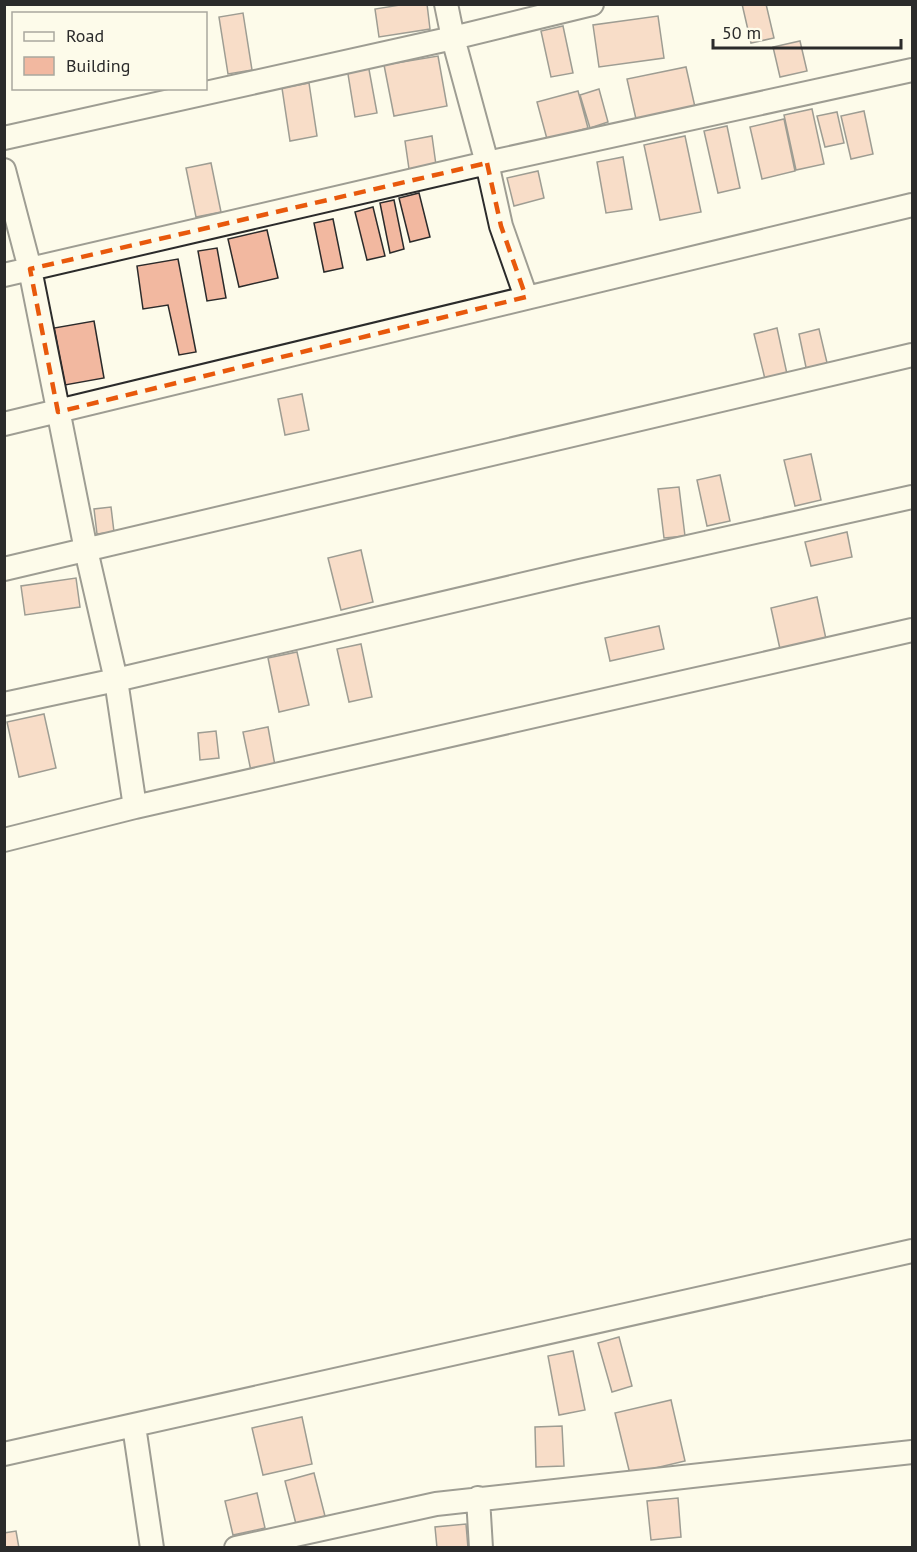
<svg xmlns="http://www.w3.org/2000/svg" width="917" height="1552" font-family="'PT Sans',sans-serif">
<rect width="100%" height="100%" fill="#fdfbea"/>
<path fill="#f2b8a0" stroke="#2b2b2b" stroke-width="1.5" d="M406,4H427L430,29L379,37L375,9Z
M742,4H766L774,38L751,43Z
M243,13L252,70L228,74L219,17Z
M658,16L664,58L599,67L593,25Z
M563,26L573,73L551,77L541,31Z
M800,41L807,71L780,77L773,47Z
M438,56L447,106L394,116L384,65Z
M368,64L377,113L355,117L347,68Z
M686,67L695,107L636,119L627,79Z
M309,83L317,136L290,141L282,88Z
M599,89L608,122L590,128L580,95Z
M578,91L588,128L547,139L537,102Z
M812,109L824,164L796,170L784,115Z
M864,111L873,154L851,159L841,116Z
M837,112L844,143L825,147L817,116Z
M784,119L795,171L762,179L750,127Z
M727,126L740,188L718,193L704,131Z
M432,136L436,165L409,169L405,141Z
M685,136L701,212L660,220L644,145Z
M623,157L632,209L606,213L597,162Z
M211,163L221,212L196,217L186,168Z
M538,171L544,198L514,206L507,178Z
M419,193L430,237L410,242L399,198Z
M394,200L404,249L390,253L380,203Z
M373,207L385,256L367,260L355,212Z
M333,219L343,268L324,272L314,223Z
M267,230L278,278L239,287L228,239Z
M217,248L226,298L207,301L198,251Z
M178,259L196,352L179,355L168,305L143,309L137,266Z
M94,321L104,378L65,385L54,328Z
M777,328L787,374L765,379L754,334Z
M819,329L828,367L807,372L799,334Z
M302,394L309,430L285,435L278,399Z
M811,454L821,500L795,506L784,460Z
M720,475L730,521L707,526L697,480Z
M679,487L685,536L664,538L658,489Z
M111,507L114,532L97,534L94,509Z
M847,532L852,557L811,566L805,542Z
M361,550L373,602L341,610L328,558Z
M76,578L80,607L25,615L21,586Z
M817,597L826,639L780,649L771,608Z
M659,626L664,649L610,661L605,638Z
M361,644L372,697L349,702L337,649Z
M297,652L309,705L279,712L268,658Z
M44,714L56,768L19,777L7,722Z
M268,727L276,771L252,776L243,732Z
M216,731L219,758L200,760L198,733Z
M619,1337L632,1386L612,1392L598,1343Z
M573,1351L585,1410L559,1415L548,1356Z
M671,1400L685,1461L630,1474L615,1413Z
M302,1417L312,1464L263,1475L252,1428Z
M562,1426L564,1466L536,1467L535,1427Z
M314,1473L325,1516L296,1524L285,1481Z
M257,1493L265,1528L233,1535L225,1501Z
M678,1498L681,1537L651,1540L647,1501Z
M466,1524L468,1548H437L435,1527Z
M16,1531L19,1548H4V1533Z"/>
<g fill="none" stroke-linecap="round" stroke-linejoin="round">
<g stroke="#2b2b2b" stroke-width="26">
<path id="minor" d="M446,4L453,38L487,163L501,226L526,297
M4,138L453,38L592,4
M4,170L30,269L86,550L116,680L135,807
M4,275L487,163L912,70
M4,424L912,205
M4,569L912,355
M4,704L116,680L580,571L912,497
M4,840L135,807L912,630
M134,1426L152,1548
M4,1454L912,1251
M478,1498L481,1548
M236,1548L436,1504L912,1452"/>
</g>
<use href="#minor" stroke="#fdfbea" stroke-width="22"/>
</g>
<path d="M0 0H917V1552H0ZM487,163L501,226L526,297L58,412L30,269Z" fill="#fdfbea" fill-opacity=".55" fill-rule="evenodd"/>
<path fill="none" stroke="#e8590c" stroke-width="4.5" stroke-dasharray="12 8" stroke-linejoin="round" d="M487,163L501,226L526,297L58,412L30,269Z"/>
<rect width="917" height="1552" fill="none" stroke="#2b2b2b" stroke-width="12"/>
<rect x="12" y="12" width="195" height="78" fill="#fdfbea" stroke="#a9a89e" stroke-width="1.5"/>
<rect x="24" y="32" width="30" height="9" fill="#fdfbea" stroke="#a9a89e" stroke-width="1.5"/>
<text x="66" y="42" font-size="18" fill="#2b2b2b">Road</text>
<rect x="24" y="57" width="30" height="18" fill="#f2b8a0" stroke="#a9a89e" stroke-width="1.5"/>
<text x="66" y="72" font-size="18" fill="#2b2b2b">Building</text>
<path d="M713 39v9h188v-9" fill="none" stroke="#2b2b2b" stroke-width="3"/>
<text x="722" y="39" font-size="18" fill="#2b2b2b" stroke="#fdfbea" stroke-width="4.5" paint-order="stroke">50 m</text>
</svg>
